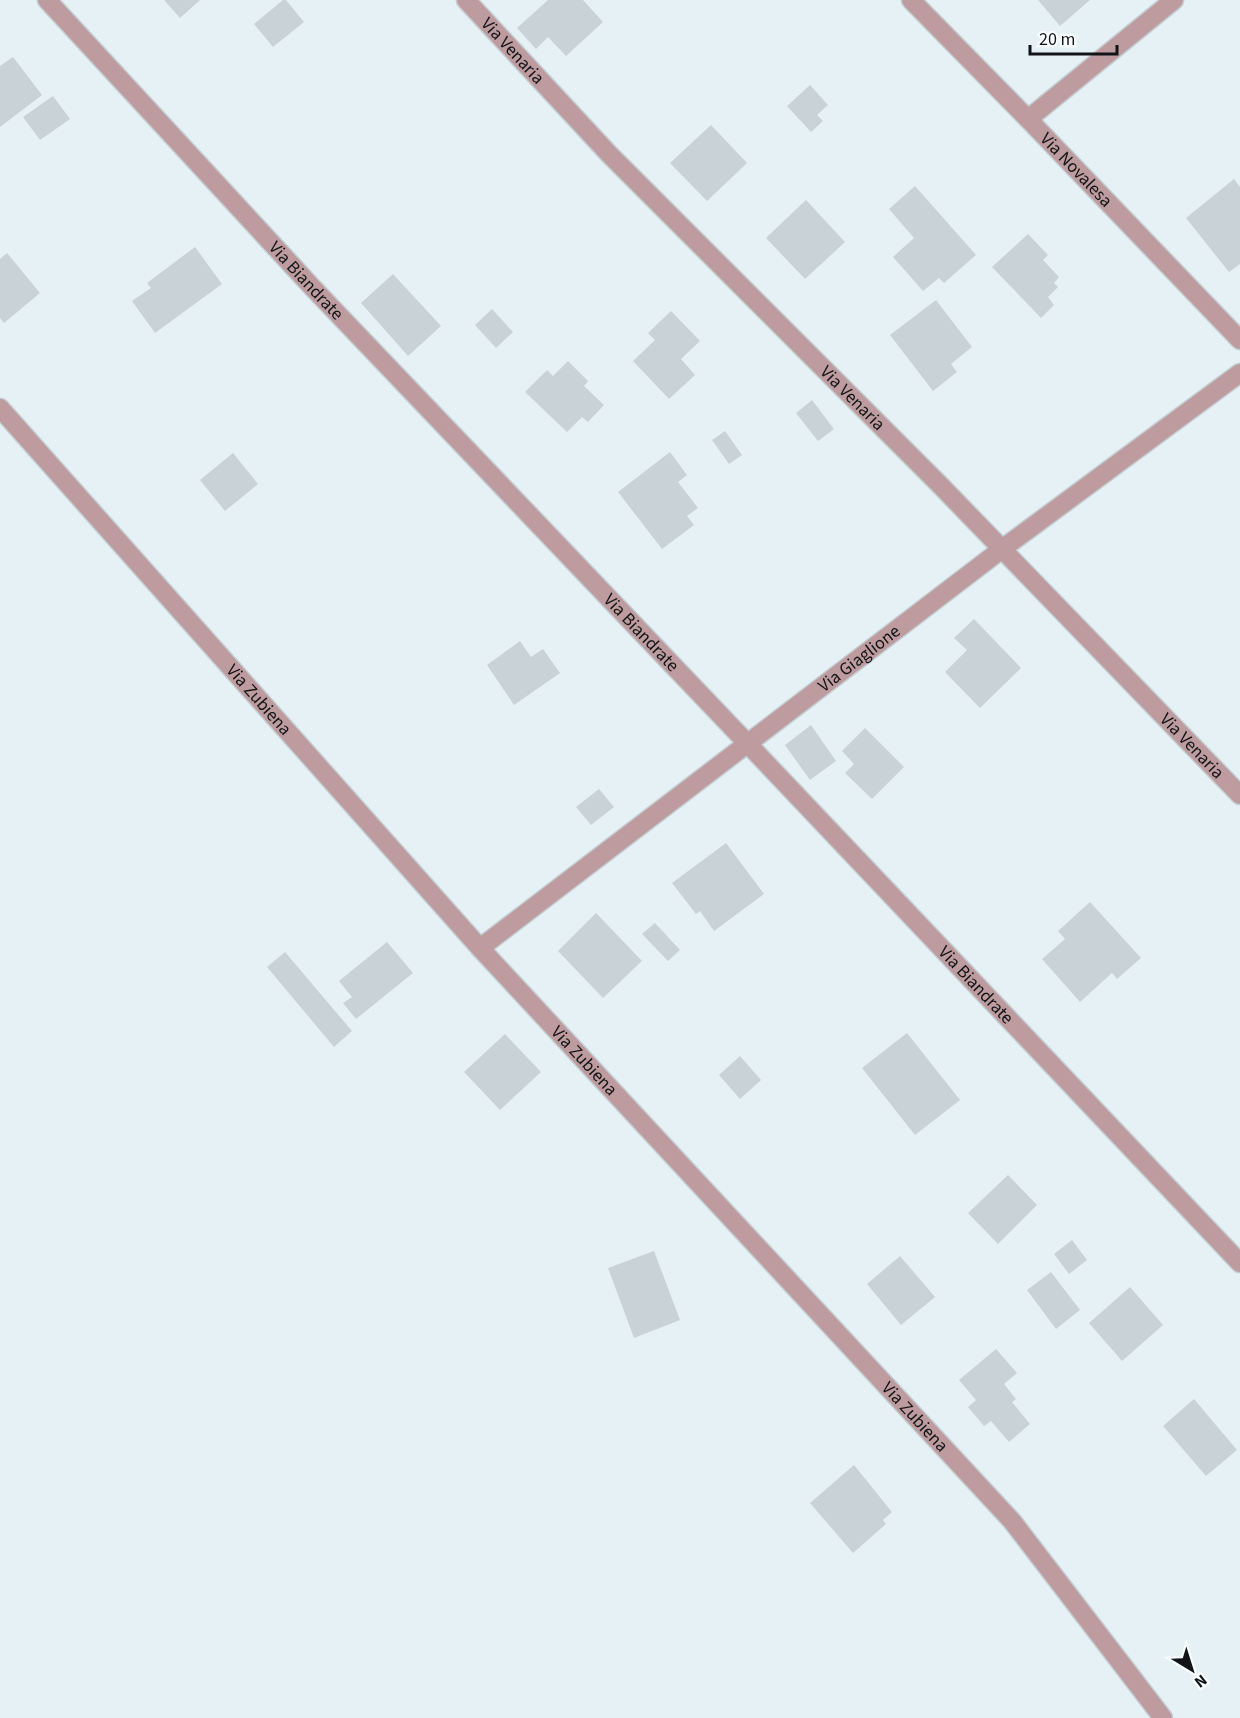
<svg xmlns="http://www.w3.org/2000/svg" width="1240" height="1718" font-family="'Source Sans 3',sans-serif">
<rect width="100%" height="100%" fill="#e6f1f6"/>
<path fill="#c8d2d7" d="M164,0H200L180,18Z
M283,0H286L304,22L273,47L254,24Z
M548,0H583L603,22L566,56L548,37L536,49L517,28Z
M1038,0H1090L1060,26Z
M13,57L42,95L0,127V66Z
M810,85L828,105L817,115L823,121L811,132L787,106Z
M53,96L70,119L40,140L23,117Z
M711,125L747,163L707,201L670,163Z
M1234,179L1240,187V264L1229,272L1186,218Z
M915,186L976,255L944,283L939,278L923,291L893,257L914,238L889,209Z
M806,200L845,242L805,279L766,238Z
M1028,234L1048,255L1043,260L1059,277L1054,283L1058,287L1048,297L1054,305L1041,318L992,267Z
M195,247L222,284L155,333L132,301L151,288L147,283Z
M7,253L40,293L4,323L0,318V259Z
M393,274L441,326L408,356L361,303Z
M936,300L972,347L951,364L957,372L933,391L890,335Z
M492,309L513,332L496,348L475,325Z
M671,311L700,341L681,359L695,375L669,399L633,361L655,340L648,333Z
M568,361L588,381L584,386L604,405L588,422L582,417L567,432L525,392L547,370L553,376Z
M812,400L834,429L818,441L796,413Z
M725,431L742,455L729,464L712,440Z
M670,452L687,475L678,482L698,508L687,516L694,525L662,549L618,492Z
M233,453L258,484L225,511L200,480Z
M974,619L1021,668L980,708L945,672L967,650L954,638Z
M520,641L531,657L543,649L560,673L514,705L487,665Z
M811,725L836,761L810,780L785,745Z
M865,728L904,767L872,799L845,773L854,764L842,751Z
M599,789L614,807L591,825L576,807Z
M726,843L764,894L714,931L700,911L696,914L672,883Z
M1090,902L1141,958L1117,979L1112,973L1080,1002L1042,959L1065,939L1058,931Z
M596,913L642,961L603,998L558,951Z
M655,923L680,950L668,961L642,934Z
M387,942L413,973L356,1019L343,1003L352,997L339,981Z
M285,952L352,1031L334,1047L267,967Z
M907,1033L960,1100L915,1135L862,1068Z
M505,1034L541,1072L500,1110L464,1072Z
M740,1056L761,1080L740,1099L719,1075Z
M1008,1175L1037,1205L998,1244L968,1213Z
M1072,1240L1087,1260L1069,1274L1054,1254Z
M654,1251L680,1320L634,1338L608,1268Z
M900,1256L935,1297L901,1325L867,1284Z
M1051,1272L1080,1310L1056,1329L1027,1290Z
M1130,1287L1163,1325L1122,1361L1089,1323Z
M996,1349L1017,1373L1004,1384L1016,1399L1012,1402L1030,1424L1009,1442L991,1421L984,1426L968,1407L976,1400L959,1380Z
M1194,1399L1237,1450L1206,1476L1163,1426Z
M854,1465L892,1512L883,1520L886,1524L853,1553L810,1503Z"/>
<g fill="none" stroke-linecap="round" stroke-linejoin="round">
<g stroke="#c4ced2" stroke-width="21">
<g id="minor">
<path id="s1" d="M47,0L312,287L747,743L1240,1263"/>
<path id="s2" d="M466,0L609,154L942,487L1240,795"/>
<path id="s3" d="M911,0L1028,119L1240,340"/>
<path d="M1028,119L1174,0"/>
<path id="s4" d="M0,408L480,948L1012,1521L1163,1718"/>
<path id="s5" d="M480,948L1002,549L1240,373"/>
</g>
</g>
<use href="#minor" stroke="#bd9b9e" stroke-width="18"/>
</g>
<g text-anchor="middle" stroke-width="6" stroke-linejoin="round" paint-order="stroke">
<g font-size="18" fill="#121517" stroke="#f9fdff">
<text dy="6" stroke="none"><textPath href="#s2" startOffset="69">Via Venaria</textPath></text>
<text dy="6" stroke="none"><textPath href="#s3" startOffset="237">Via Novalesa</textPath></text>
<text dy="6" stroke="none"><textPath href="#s1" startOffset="382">Via Biandrate</textPath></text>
<text dy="6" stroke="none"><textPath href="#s2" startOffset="555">Via Venaria</textPath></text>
<text dy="6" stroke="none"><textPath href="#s1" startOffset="868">Via Biandrate</textPath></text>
<text dy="6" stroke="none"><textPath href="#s5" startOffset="477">Via Giaglione</textPath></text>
<text dy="6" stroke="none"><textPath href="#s4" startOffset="390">Via Zubiena</textPath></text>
<text dy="6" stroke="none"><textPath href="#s2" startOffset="1041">Via Venaria</textPath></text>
<text dy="6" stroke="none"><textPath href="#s1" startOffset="1354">Via Biandrate</textPath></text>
<text dy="6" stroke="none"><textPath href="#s4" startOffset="876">Via Zubiena</textPath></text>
<text dy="6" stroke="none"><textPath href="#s4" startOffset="1362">Via Zubiena</textPath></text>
</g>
</g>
<g transform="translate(1192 1670) rotate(142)" stroke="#f9fdff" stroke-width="4.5" paint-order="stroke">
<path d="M0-4.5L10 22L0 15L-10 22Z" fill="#121517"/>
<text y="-9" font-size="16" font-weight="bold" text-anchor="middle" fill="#121517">N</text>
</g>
<path d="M1030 45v9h87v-9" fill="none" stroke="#121517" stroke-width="3"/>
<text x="1039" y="45" font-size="18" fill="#121517" stroke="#f9fdff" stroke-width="4.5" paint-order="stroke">20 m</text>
</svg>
